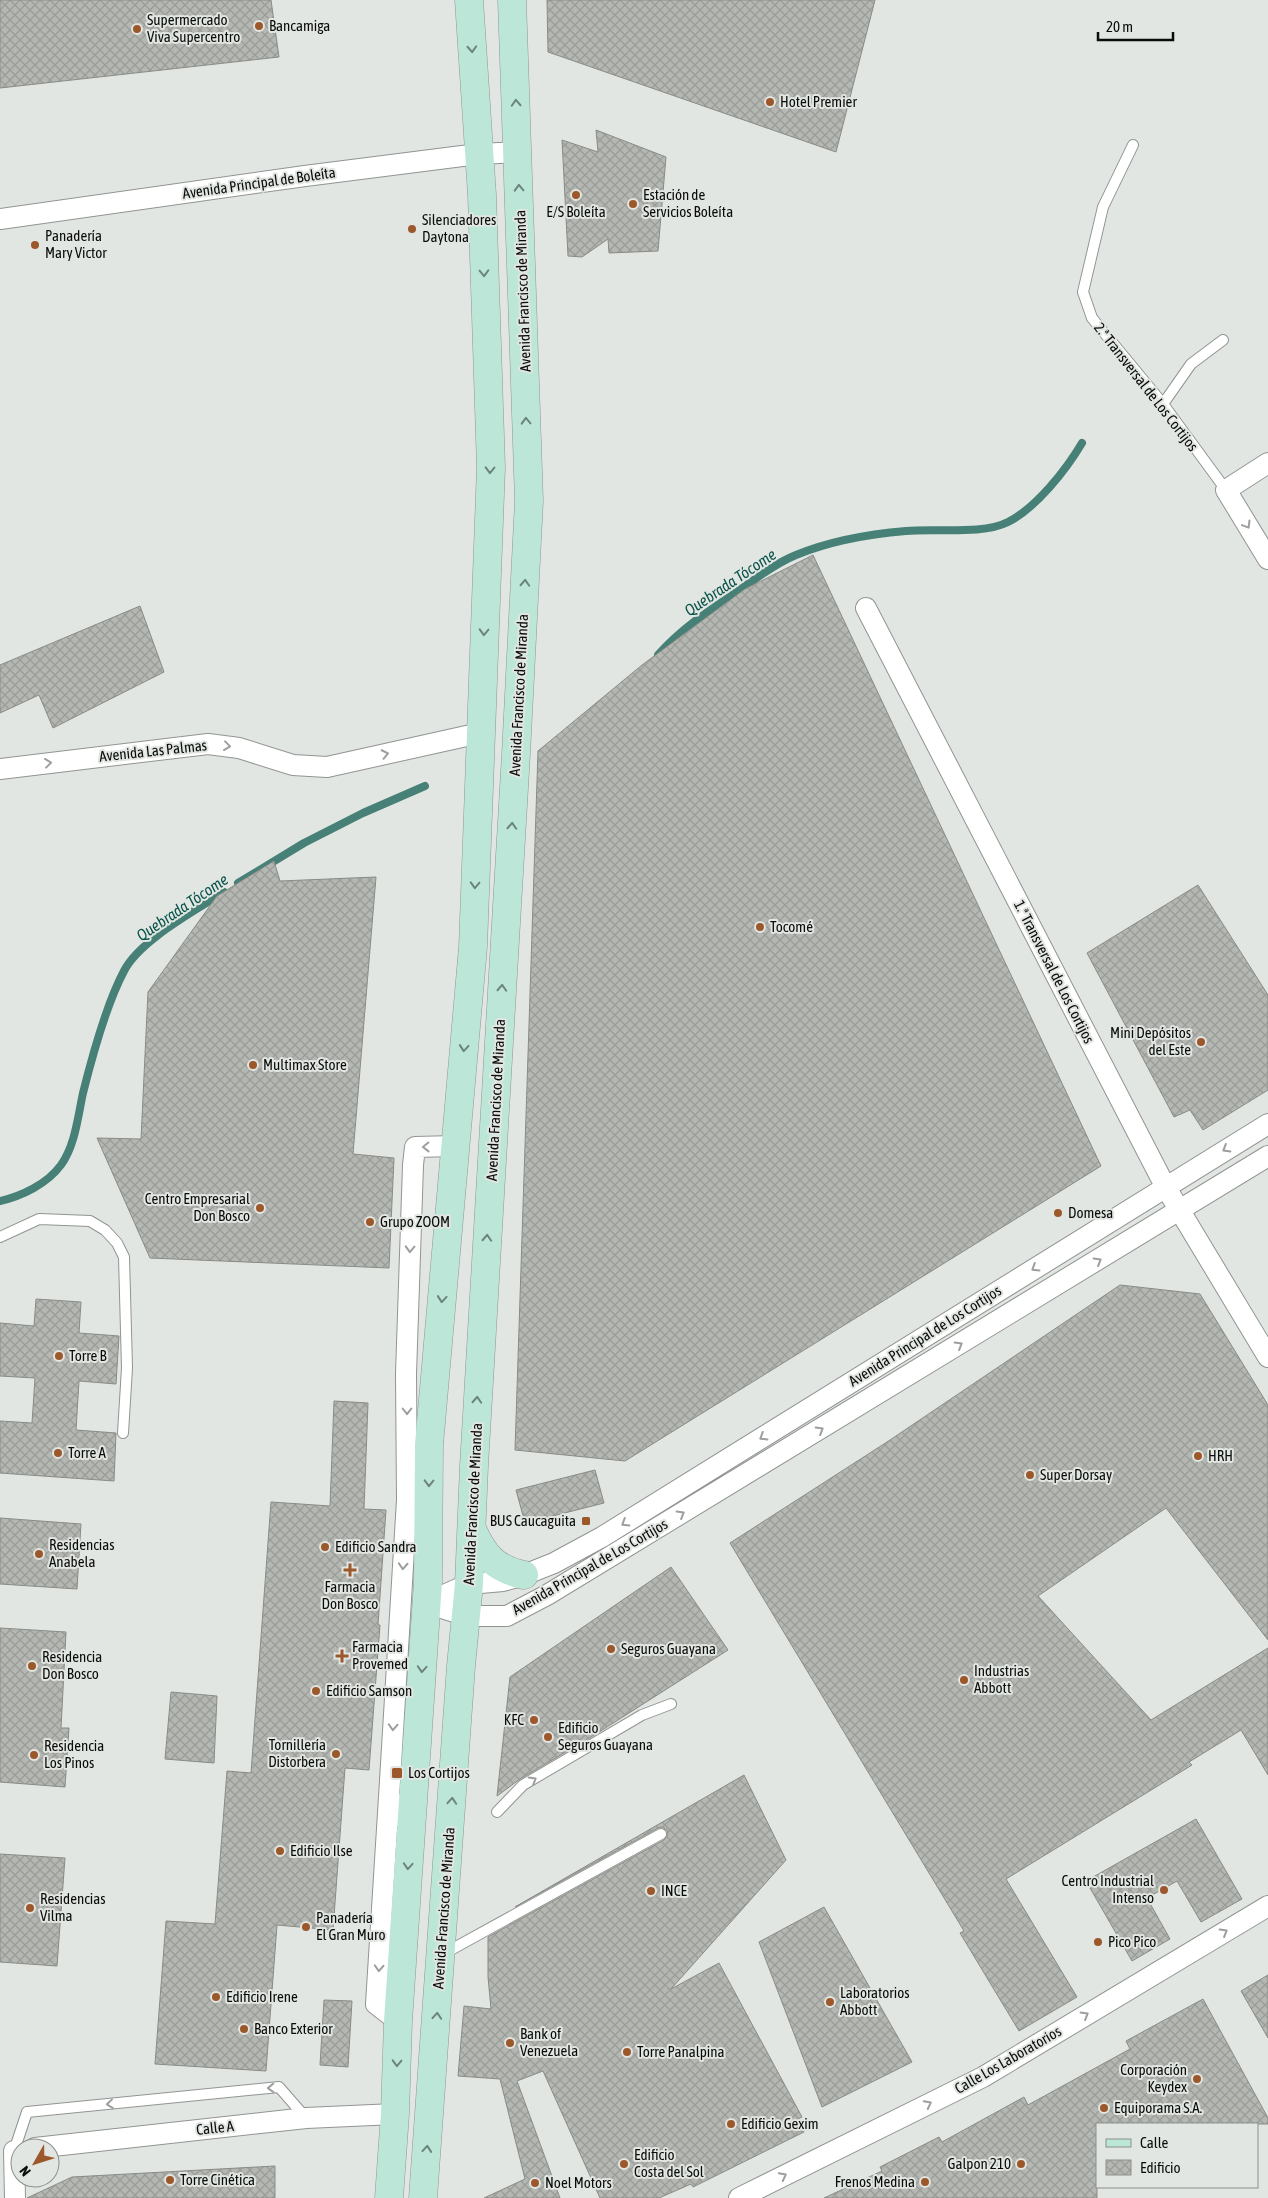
<svg xmlns="http://www.w3.org/2000/svg" width="1268" height="2198" font-family="'Asap Condensed',sans-serif">
<defs>
<pattern id="building-cross-hatch" width="8" height="8" patternUnits="userSpaceOnUse" patternTransform="scale(1.25)"><rect width="8" height="8" fill="#b5b7b2"/><path d="M0 0l8 8M0 8l8-8" fill="none" stroke="#9a9c98"/></pattern>
</defs>
<rect width="100%" height="100%" fill="#e2e6e2"/>
<g fill="none" stroke-linecap="round" stroke-linejoin="round">
<path stroke="#478076" stroke-width="8" d="M658,655C682,628 711,609 741,589C758,577 776,563 796,555C830,541 870,534 906,531C935,528 983,535 1008,522C1036,508 1066,470 1082,443
M238,883L304,843L363,813L425,786
M0,1201C22,1196 47,1184 61,1165C75,1146 78,1116 83,1093C92,1057 107,1003 124,971C140,940 195,911 224,892"/>
</g>
<path fill="url(#building-cross-hatch)" stroke="#898b86" d="M0,0H271L279,57L0,88Z
M547,0H875L836,152L548,52Z
M596,130L666,157L658,251L609,253L608,239L582,257L568,256L562,140L598,152Z
M813,555L1101,1166L625,1461L515,1450L538,751L642,665L745,589Z
M140,606L164,672L53,728L39,695L0,713V665Z
M274,861L280,881L376,877L353,1154L394,1158L389,1268L150,1258L97,1138L141,1139L148,992L217,896Z
M1198,885L1268,995V1090L1203,1130L1190,1110L1174,1117L1087,953Z
M1120,1285L1200,1294L1268,1405V1640L1166,1508L1038,1596L1151,1720L1268,1648V1775L1241,1730L1189,1762L1192,1765L1006,1879L1077,1997L1019,2031L960,1933L964,1931L730,1543L887,1442Z
M36,1299L81,1302L79,1333L119,1336L116,1384L79,1381L76,1430L116,1433L114,1481L0,1473V1421L32,1423L35,1378L0,1376V1323L34,1326Z
M334,1401L368,1403L364,1509L386,1510L378,1625H380L369,1770L345,1768L333,1930L277,1925L266,2071L155,2064L166,1921L215,1924L227,1771L251,1773L271,1502L330,1506Z
M595,1470L604,1503L525,1523L516,1490Z
M0,1518L81,1524L77,1589L0,1584Z
M671,1567L728,1650L596,1734L520,1779L497,1796L510,1677Z
M0,1628L66,1632L61,1728H69L65,1787L0,1782Z
M171,1692L217,1696L214,1763L165,1759Z
M744,1775L786,1860L671,1989L719,1963L802,2117L798,2119L804,2132L693,2187L691,2184L659,2198H600L543,2071L517,2081L560,2198H484L525,2179L500,2079L458,2076L464,2006L491,2009L488,1977V1937L664,1840L668,1835L667,1830L662,1827L658,1828L515,1907Z
M1196,1819L1242,1899L1201,1922L1177,1881L1147,1898L1170,1939L1132,1961L1086,1881Z
M0,1854L65,1858L57,1966L0,1962Z
M824,1907L912,2062L822,2107L759,1942Z
M1268,1975V2038L1241,1991Z
M1203,1999L1268,2118V2124H1097V2198H824L882,2171L880,2167L939,2137L942,2142L1024,2097L1028,2105L1130,2049L1126,2041Z
M324,2000L352,2001L348,2067L320,2065Z
M275,2166V2198H27L72,2177Z"/>
<g fill="none" stroke-linecap="round" stroke-linejoin="round">
<g stroke="#919591" stroke-width="12">
<path id="service" d="M1133,145L1103,207L1083,292L1092,318L1163,404L1226,490
M1163,404L1191,364L1223,340
M0,1237L39,1219L90,1221L105,1230L117,1243L124,1257L127,1368L123,1433
M497,1812L523,1785L642,1715L671,1704
M445,1953L661,1834
M14,2151L27,2112L279,2087L306,2118"/>
</g>
<g stroke="#919591" stroke-width="22">
<path id="minor" d="M0,219L305,176L478,154L518,152
M1268,463L1226,490L1268,559
M866,608L1165,1186L1268,1357
M0,769L208,744L239,748L293,765L327,767L480,733
M426,1603L469,1584L503,1581L524,1575L554,1563L602,1537L1268,1124
M426,1603L467,1616H507L547,1595L1268,1156
M389,1797L376,2004L398,2021
M411,1828L389,1797L407,1500L406,1374L413,1165L415,1147L455,1146
M35,2148L306,2118L395,2114
M14,2151L15,2198
M739,2198L983,2077L1268,1906"/>
</g>
<g stroke="#919591" stroke-width="29">
<path id="secondary" d="M472,1529C484,1556 495,1569 524,1575
M389,2198L395,2114L398,2021L428,1582L429,1445L473,947L491,467L482,195L469,0
M423,2198L461,1666L469,1584L474,1466L516,754L529,501L512,0"/>
</g>
<use href="#service" stroke="#fff" stroke-width="10"/>
<use href="#minor" stroke="#fff" stroke-width="20"/>
<use href="#secondary" stroke="#bce7d8" stroke-width="28"/>
</g>
<defs><path id="oneway-chevron" d="M-2-3.5L2.5 0L-2 3.5" fill="none" stroke-width="1.6" stroke-linecap="round" stroke-linejoin="round" transform="scale(1.25)"/></defs>
<g stroke="#6c847b">
<use href="#oneway-chevron" transform="translate(472 49) rotate(87)"/>
<use href="#oneway-chevron" transform="translate(516 103) rotate(-93)"/>
<use href="#oneway-chevron" transform="translate(519 188) rotate(-92)"/>
<use href="#oneway-chevron" transform="translate(484 273) rotate(88)"/>
<use href="#oneway-chevron" transform="translate(526 421) rotate(-92)"/>
<use href="#oneway-chevron" transform="translate(490 470) rotate(91)"/>
<use href="#oneway-chevron" transform="translate(525 583) rotate(-87)"/>
<use href="#oneway-chevron" transform="translate(484 632) rotate(92)"/>
<use href="#oneway-chevron" transform="translate(512 826) rotate(-87)"/>
<use href="#oneway-chevron" transform="translate(475 885) rotate(92)"/>
<use href="#oneway-chevron" transform="translate(502 988) rotate(-87)"/>
<use href="#oneway-chevron" transform="translate(464 1048) rotate(95)"/>
<use href="#oneway-chevron" transform="translate(487 1238) rotate(-87)"/>
<use href="#oneway-chevron" transform="translate(442 1299) rotate(95)"/>
<use href="#oneway-chevron" transform="translate(477 1400) rotate(-87)"/>
<use href="#oneway-chevron" transform="translate(429 1483) rotate(91)"/>
<use href="#oneway-chevron" transform="translate(422 1669) rotate(94)"/>
<use href="#oneway-chevron" transform="translate(452 1801) rotate(-86)"/>
<use href="#oneway-chevron" transform="translate(408 1866) rotate(94)"/>
<use href="#oneway-chevron" transform="translate(437 2016) rotate(-86)"/>
<use href="#oneway-chevron" transform="translate(397 2063) rotate(92)"/>
<use href="#oneway-chevron" transform="translate(427 2149) rotate(-85)"/>
</g>
<g stroke="#9d9e9d">
<use href="#oneway-chevron" transform="translate(1247 525) rotate(59)"/>
<use href="#oneway-chevron" transform="translate(227 746) rotate(7)"/>
<use href="#oneway-chevron" transform="translate(385 754) rotate(-12)"/>
<use href="#oneway-chevron" transform="translate(48 763) rotate(-7)"/>
<use href="#oneway-chevron" transform="translate(426 1147) rotate(179)"/>
<use href="#oneway-chevron" transform="translate(1226 1149) rotate(149)"/>
<use href="#oneway-chevron" transform="translate(410 1249) rotate(92)"/>
<use href="#oneway-chevron" transform="translate(1098 1261) rotate(-31)"/>
<use href="#oneway-chevron" transform="translate(1035 1268) rotate(148)"/>
<use href="#oneway-chevron" transform="translate(959 1345) rotate(-31)"/>
<use href="#oneway-chevron" transform="translate(407 1411) rotate(90)"/>
<use href="#oneway-chevron" transform="translate(820 1430) rotate(-31)"/>
<use href="#oneway-chevron" transform="translate(763 1437) rotate(148)"/>
<use href="#oneway-chevron" transform="translate(681 1514) rotate(-31)"/>
<use href="#oneway-chevron" transform="translate(625 1523) rotate(148)"/>
<use href="#oneway-chevron" transform="translate(403 1566) rotate(93)"/>
<use href="#oneway-chevron" transform="translate(393 1727) rotate(93)"/>
<use href="#oneway-chevron" transform="translate(533 1780) rotate(-31)"/>
<use href="#oneway-chevron" transform="translate(1224 1932) rotate(-31)"/>
<use href="#oneway-chevron" transform="translate(379 1968) rotate(93)"/>
<use href="#oneway-chevron" transform="translate(1085 2015) rotate(-31)"/>
<use href="#oneway-chevron" transform="translate(271 2088) rotate(178)"/>
<use href="#oneway-chevron" transform="translate(110 2104) rotate(174)"/>
<use href="#oneway-chevron" transform="translate(928 2104) rotate(-27)"/>
<use href="#oneway-chevron" transform="translate(783 2176) rotate(-27)"/>
</g>
<g fill="#9c572b" stroke="#e2e6e2" stroke-width="2">
<circle cx="259" cy="26" r="5"/>
<circle cx="137" cy="29" r="5"/>
<circle cx="770" cy="102" r="5"/>
<circle cx="576" cy="195" r="5"/>
<circle cx="633" cy="204" r="5"/>
<circle cx="412" cy="229" r="5"/>
<circle cx="35" cy="245" r="5"/>
<circle cx="760" cy="927" r="5"/>
<circle cx="1201" cy="1042" r="5"/>
<circle cx="253" cy="1065" r="5"/>
<circle cx="260" cy="1208" r="5"/>
<circle cx="1058" cy="1213" r="5"/>
<circle cx="370" cy="1222" r="5"/>
<circle cx="59" cy="1356" r="5"/>
<circle cx="58" cy="1453" r="5"/>
<circle cx="1198" cy="1456" r="5"/>
<circle cx="1030" cy="1475" r="5"/>
<rect x="581" y="1516" width="10" height="10" rx="2.5"/>
<circle cx="325" cy="1547" r="5"/>
<circle cx="39" cy="1554" r="5"/>
<path d="M347.5 1562.5h5v5h5v5h-5v5h-5v-5h-5v-5h5z"/>
<circle cx="611" cy="1649" r="5"/>
<path d="M339.5 1648.5h5v5h5v5h-5v5h-5v-5h-5v-5h5z"/>
<circle cx="32" cy="1666" r="5"/>
<circle cx="964" cy="1680" r="5"/>
<circle cx="316" cy="1691" r="5"/>
<circle cx="534" cy="1720" r="5"/>
<circle cx="548" cy="1737" r="5"/>
<circle cx="336" cy="1754" r="5"/>
<circle cx="34" cy="1755" r="5"/>
<rect x="391" y="1767" width="12" height="12" rx="2.5"/>
<circle cx="280" cy="1851" r="5"/>
<circle cx="1164" cy="1890" r="5"/>
<circle cx="651" cy="1891" r="5"/>
<circle cx="30" cy="1908" r="5"/>
<circle cx="306" cy="1927" r="5"/>
<circle cx="1098" cy="1942" r="5"/>
<circle cx="216" cy="1997" r="5"/>
<circle cx="830" cy="2002" r="5"/>
<circle cx="244" cy="2029" r="5"/>
<circle cx="510" cy="2043" r="5"/>
<circle cx="627" cy="2052" r="5"/>
<circle cx="1197" cy="2079" r="5"/>
<circle cx="1104" cy="2108" r="5"/>
<circle cx="731" cy="2124" r="5"/>
<circle cx="624" cy="2164" r="5"/>
<circle cx="1021" cy="2164" r="5"/>
<circle cx="170" cy="2180" r="5"/>
<circle cx="925" cy="2182" r="5"/>
<circle cx="535" cy="2183" r="5"/>
</g>
<g text-anchor="middle" stroke-width="4" stroke-linejoin="round" paint-order="stroke">
<g font-size="15" fill="#0a0c0a" stroke="#e2e6e2" text-anchor="start">
<text x="147" y="25">Supermercado<tspan x="147" dy="17">Viva Supercentro</tspan></text>
<text x="269" y="31">Bancamiga</text>
<text x="780" y="107">Hotel Premier</text>
<text x="643" y="200">Estación de<tspan x="643" dy="17">Servicios Boleíta</tspan></text>
<text x="576" y="217" text-anchor="middle">E/S Boleíta</text>
<text x="422" y="225">Silenciadores<tspan x="422" dy="17">Daytona</tspan></text>
<text x="45" y="241">Panadería<tspan x="45" dy="17">Mary Victor</tspan></text>
<text x="770" y="932">Tocomé</text>
<text x="1191" y="1038" text-anchor="end">Mini Depósitos<tspan x="1191" dy="17">del Este</tspan></text>
<text x="263" y="1070">Multimax Store</text>
<text x="250" y="1204" text-anchor="end">Centro Empresarial<tspan x="250" dy="17">Don Bosco</tspan></text>
<text x="1068" y="1218">Domesa</text>
<text x="380" y="1227">Grupo ZOOM</text>
<text x="69" y="1361">Torre B</text>
<text x="68" y="1458">Torre A</text>
<text x="1208" y="1461">HRH</text>
<text x="1040" y="1480">Super Dorsay</text>
<text x="576" y="1526" text-anchor="end">BUS Caucaguita</text>
<text x="49" y="1550">Residencias<tspan x="49" dy="17">Anabela</tspan></text>
<text x="335" y="1552">Edificio Sandra</text>
<text x="350" y="1592" text-anchor="middle">Farmacia<tspan x="350" dy="17">Don Bosco</tspan></text>
<text x="352" y="1652">Farmacia<tspan x="352" dy="17">Provemed</tspan></text>
<text x="621" y="1654">Seguros Guayana</text>
<text x="42" y="1662">Residencia<tspan x="42" dy="17">Don Bosco</tspan></text>
<text x="974" y="1676">Industrias<tspan x="974" dy="17">Abbott</tspan></text>
<text x="326" y="1696">Edificio Samson</text>
<text x="524" y="1725" text-anchor="end">KFC</text>
<text x="558" y="1733">Edificio<tspan x="558" dy="17">Seguros Guayana</tspan></text>
<text x="326" y="1750" text-anchor="end">Tornillería<tspan x="326" dy="17">Distorbera</tspan></text>
<text x="44" y="1751">Residencia<tspan x="44" dy="17">Los Pinos</tspan></text>
<text x="408" y="1778">Los Cortijos</text>
<text x="290" y="1856">Edificio Ilse</text>
<text x="1154" y="1886" text-anchor="end">Centro Industrial<tspan x="1154" dy="17">Intenso</tspan></text>
<text x="661" y="1896">INCE</text>
<text x="40" y="1904">Residencias<tspan x="40" dy="17">Vilma</tspan></text>
<text x="316" y="1923">Panadería<tspan x="316" dy="17">El Gran Muro</tspan></text>
<text x="1108" y="1947">Pico Pico</text>
<text x="840" y="1998">Laboratorios<tspan x="840" dy="17">Abbott</tspan></text>
<text x="226" y="2002">Edificio Irene</text>
<text x="254" y="2034">Banco Exterior</text>
<text x="520" y="2039">Bank of<tspan x="520" dy="17">Venezuela</tspan></text>
<text x="637" y="2057">Torre Panalpina</text>
<text x="1187" y="2075" text-anchor="end">Corporación<tspan x="1187" dy="17">Keydex</tspan></text>
<text x="1114" y="2113">Equiporama S.A.</text>
<text x="741" y="2129">Edificio Gexim</text>
<text x="634" y="2160">Edificio<tspan x="634" dy="17">Costa del Sol</tspan></text>
<text x="1011" y="2169" text-anchor="end">Galpon 210</text>
<text x="180" y="2185">Torre Cinética</text>
<text x="915" y="2187" text-anchor="end">Frenos Medina</text>
<text x="545" y="2188">Noel Motors</text>
</g>
<g font-size="15" fill="#0a0c0a" stroke="#e2e6e2">
<text transform="translate(259 183) rotate(-8)" y="5">Avenida Principal de Boleíta</text>
<text transform="translate(523 291) rotate(-92)" y="5">Avenida Francisco de Miranda</text>
<text transform="translate(1146 387) rotate(52)" y="5">2.ª Transversal de Los Cortijos</text>
<text transform="translate(519 695) rotate(-87)" y="5">Avenida Francisco de Miranda</text>
<text transform="translate(153 751) rotate(-6)" y="5">Avenida Las Palmas</text>
<text transform="translate(1054 972) rotate(63)" y="5">1.ª Transversal de Los Cortijos</text>
<text transform="translate(496 1100) rotate(-87)" y="5">Avenida Francisco de Miranda</text>
<text transform="translate(925 1336) rotate(-32)" y="5">Avenida Principal de Los Cortijos</text>
<text transform="translate(473 1504) rotate(-87)" y="5">Avenida Francisco de Miranda</text>
<text transform="translate(590 1567) rotate(-30)" y="5">Avenida Principal de Los Cortijos</text>
<text transform="translate(444 1908) rotate(-86)" y="5">Avenida Francisco de Miranda</text>
<text transform="translate(1008 2060) rotate(-30)" y="5">Calle Los Laboratorios</text>
<text transform="translate(215 2128) rotate(-6)" y="5">Calle A</text>
</g>
<g font-size="16" font-style="italic" fill="#0b544b" stroke="#e2e6e2">
<text transform="translate(730 582) rotate(-34)" y="6">Quebrada Tócome</text>
<text transform="translate(182 907) rotate(-34)" y="6">Quebrada Tócome</text>
</g>
</g>
<rect x="1096" y="2123" width="162" height="65" fill="#e2e6e2" stroke="#8c8f8c"/>
<rect x="1106" y="2139" width="25" height="8" fill="#bce7d8" stroke="#8c8f8c"/>
<text x="1140" y="2148" font-size="15" fill="#0a0c0a">Calle</text>
<rect x="1106" y="2160" width="25" height="15" fill="url(#building-cross-hatch)" stroke="#8c8f8c"/>
<text x="1140" y="2173" font-size="15" fill="#0a0c0a">Edificio</text>
<g transform="translate(35 2163) rotate(231)"><circle r="24" fill="#e2e6e2" stroke="#8c8f8c"/>
<path d="M0-4L9 19L0 12L-9 19Z" fill="#9c572b"/>
<text y="-8" font-size="14" font-weight="bold" text-anchor="middle" fill="#0a0c0a">N</text>
</g>
<path d="M1098 32v8h75v-8" fill="none" stroke="#0a0c0a" stroke-width="2.5"/>
<text x="1106" y="32" font-size="15" fill="#0a0c0a" stroke="#e2e6e2" stroke-width="4" paint-order="stroke">20 m</text>
</svg>
